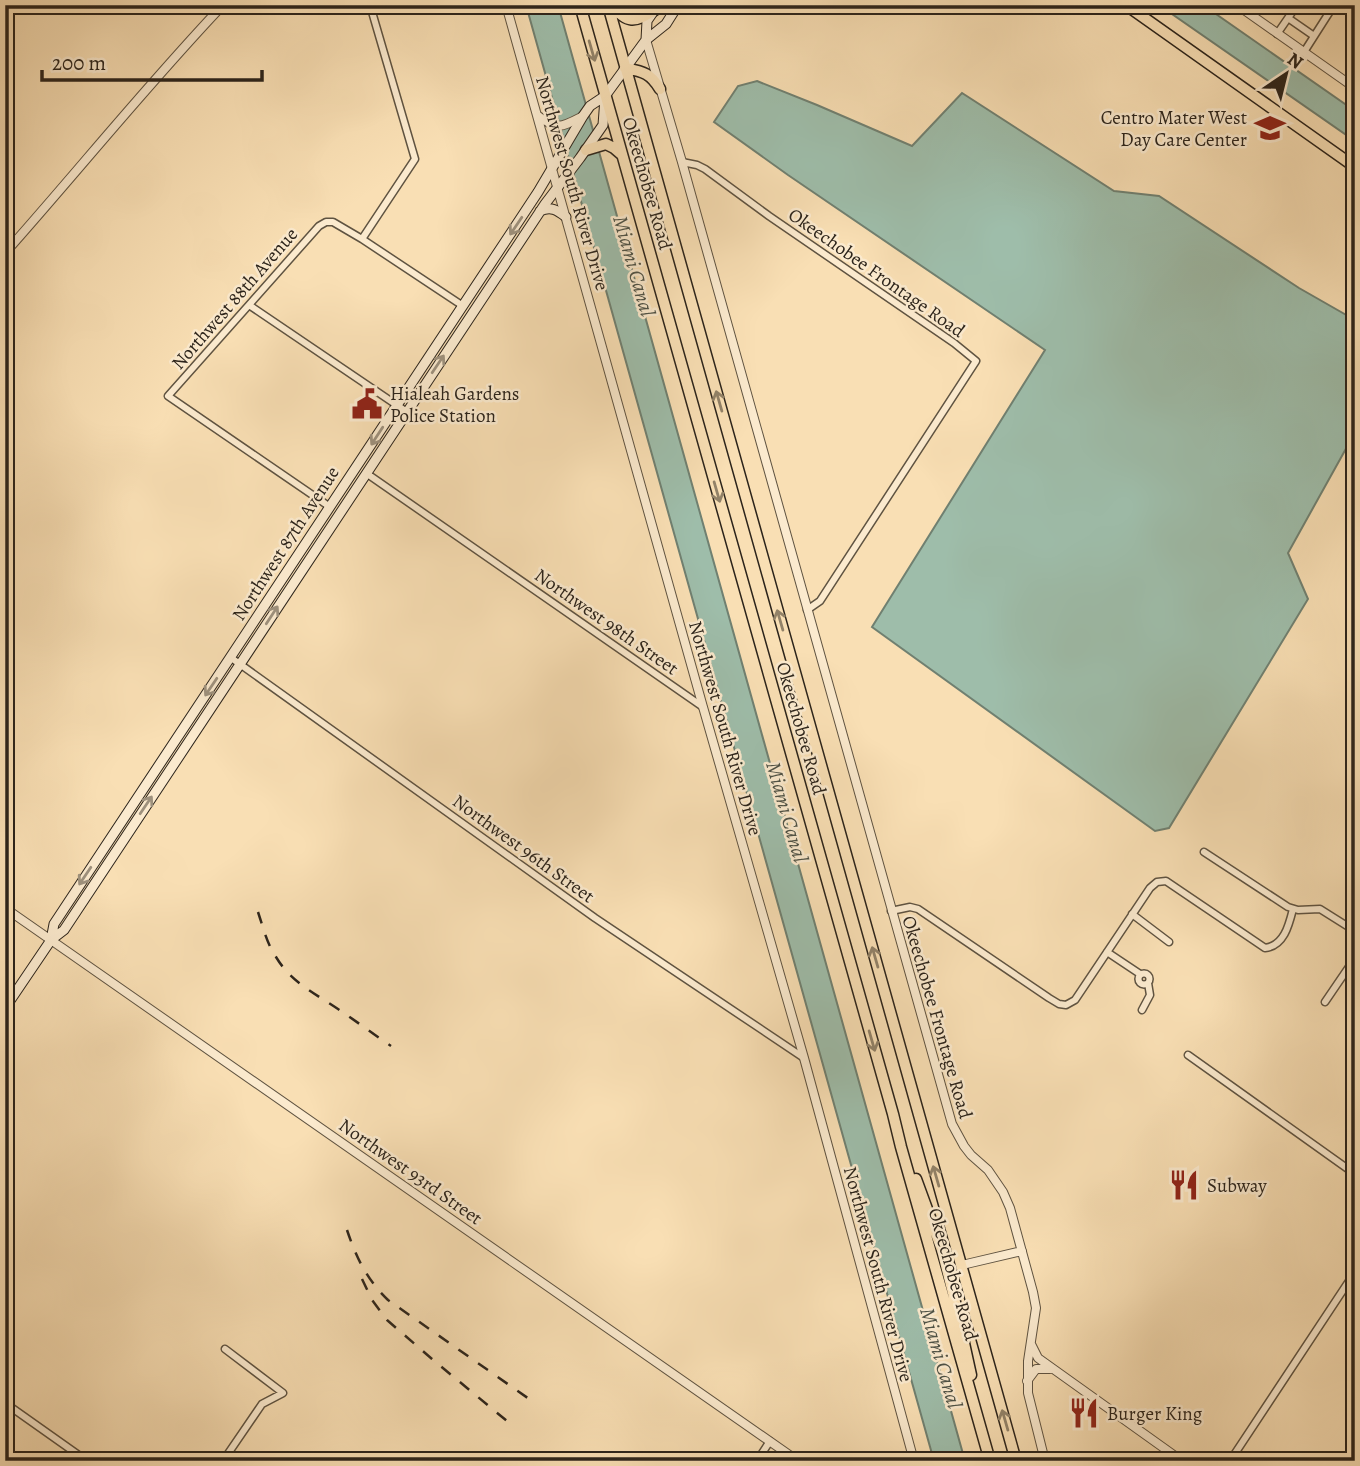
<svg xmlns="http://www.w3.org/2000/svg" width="1360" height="1466" font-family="Alegreya,serif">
<rect width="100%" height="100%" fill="#f9dfb4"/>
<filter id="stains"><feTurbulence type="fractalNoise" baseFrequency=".00286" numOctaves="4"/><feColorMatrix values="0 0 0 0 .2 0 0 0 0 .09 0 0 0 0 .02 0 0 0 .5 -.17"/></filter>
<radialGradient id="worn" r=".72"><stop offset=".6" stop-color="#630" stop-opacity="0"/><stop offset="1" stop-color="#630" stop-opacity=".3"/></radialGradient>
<path fill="#9ebdaa" stroke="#708071" stroke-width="2" d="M526,5H558L965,1461H934Z
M1159,5H1203L1355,111V141Z
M757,81L817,105L912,146L962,93L1114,191L1159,196L1299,288L1355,320V429L1348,445L1288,553L1308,599L1169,828L1155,831L872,627L1045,350L788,175L714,122L738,86Z"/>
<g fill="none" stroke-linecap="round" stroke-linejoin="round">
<g stroke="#5f5341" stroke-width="9">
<path id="minor" d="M1288,18L1314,36
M1277,34L1297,5
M1304,52L1334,5
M682,162L697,165L705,169L769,216L954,343L976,361L820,601L807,610
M362,239L415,159L370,5
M249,305L407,412
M366,473L703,707
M330,507L168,396L319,226L326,222H333L362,239L463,306
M230,657L595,918L804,1058
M1204,852L1288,907L1298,910L1320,909L1355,931
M891,911L910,907L918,909L1049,998L1059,1004L1066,1005L1075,1000L1150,888L1157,882L1166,881L1265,948C1284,946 1289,925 1293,909
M1132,914L1169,942
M1107,952L1140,974
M1138.5 979a5.5 5.5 0 1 1 11 0a5.5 5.5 0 1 1-11 0Z
M1325,1002L1355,958
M1142,1010L1150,995L1148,983
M1188,1055L1355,1174
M5,1403L87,1461
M223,1461L262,1404L283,1393L225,1349
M757,1461L770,1441
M1230,1461L1355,1272"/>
</g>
<g stroke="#5f5341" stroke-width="10">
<path id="tertiary" d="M506,5L703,707L804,1058L914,1461
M1237,5L1355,88
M646,40L682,162L952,1124L964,1146L971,1155L988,1170L1003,1192L1010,1208L1033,1292L1036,1308L1028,1361V1393L1045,1461
M537,115C557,131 562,127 583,116
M5,253C78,171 147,85 223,5
M5,908L798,1461
M962,1265L1022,1251
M1031,1344L1038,1358L1182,1461
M1027,1381L1036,1369H1050"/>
</g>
<g stroke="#2c241b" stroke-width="11">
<path id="secondary" d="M646,40L647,21L658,5
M540,211C551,206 557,210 566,217
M51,940L54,924L538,192L583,116L590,106L605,96L646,40L666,24L678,5
M5,1008L51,940L64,930L545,204L580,158L603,125L605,98"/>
</g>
<g stroke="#2c241b" stroke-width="13">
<path id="primary" d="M1126,5L1355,167"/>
</g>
<g stroke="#2c241b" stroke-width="13">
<path id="trunk" d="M580,5L893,1114L901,1147L990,1461
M608,5L1016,1461
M611,5C629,24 633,23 655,10
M625,68C644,72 650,73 660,89
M586,150L606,144L614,148L621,154
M916,1179L942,1250L953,1293L971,1375"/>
</g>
<use href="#minor" stroke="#fbeace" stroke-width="6"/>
<use href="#tertiary" stroke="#fbeace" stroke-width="8"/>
<use href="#secondary" stroke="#fbeace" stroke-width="9"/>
<use href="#primary" stroke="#f9dfb4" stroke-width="10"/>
<use href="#trunk" stroke="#f9dfb4" stroke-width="10"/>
<path stroke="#2c241b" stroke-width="2.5" stroke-dasharray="12 12" stroke-linecap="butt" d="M5,19L14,42
M258,912C263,927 267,944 276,957C291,982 314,993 338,1009C356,1021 373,1034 391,1046
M347,1230C356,1257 367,1280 388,1300L532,1401
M362,1279L372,1300L387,1320L432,1359L513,1426"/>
</g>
<defs><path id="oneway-shaft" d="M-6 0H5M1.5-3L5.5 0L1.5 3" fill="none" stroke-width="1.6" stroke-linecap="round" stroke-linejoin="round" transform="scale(1.75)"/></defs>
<g stroke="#928268">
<use href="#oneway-shaft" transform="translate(592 51) rotate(74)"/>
<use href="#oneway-shaft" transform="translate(719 401) rotate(-106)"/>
<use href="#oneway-shaft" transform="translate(717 492) rotate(74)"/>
<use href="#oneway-shaft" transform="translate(780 620) rotate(-106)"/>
<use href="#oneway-shaft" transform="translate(875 957) rotate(-106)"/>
<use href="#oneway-shaft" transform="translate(872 1041) rotate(74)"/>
<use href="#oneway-shaft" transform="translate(936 1176) rotate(-106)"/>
<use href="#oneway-shaft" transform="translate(1005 1420) rotate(-106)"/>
</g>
<g stroke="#9e917d">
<use href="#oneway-shaft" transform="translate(516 226) rotate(124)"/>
<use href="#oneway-shaft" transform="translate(438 364) rotate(-56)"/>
<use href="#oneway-shaft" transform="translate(377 436) rotate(123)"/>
<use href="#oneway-shaft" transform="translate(272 615) rotate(-57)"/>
<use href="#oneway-shaft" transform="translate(211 687) rotate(124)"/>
<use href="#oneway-shaft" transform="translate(146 805) rotate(-56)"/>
<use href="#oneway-shaft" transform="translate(85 876) rotate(124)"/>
</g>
<defs>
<g id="school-bare" transform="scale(2.415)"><path d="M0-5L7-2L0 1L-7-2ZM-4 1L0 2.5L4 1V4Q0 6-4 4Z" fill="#8f2418" stroke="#fbeace" stroke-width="2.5" paint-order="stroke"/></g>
<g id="civic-bare" transform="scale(2.415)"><path d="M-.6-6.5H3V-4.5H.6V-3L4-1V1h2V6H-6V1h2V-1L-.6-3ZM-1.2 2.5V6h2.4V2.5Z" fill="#8f2418" stroke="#fbeace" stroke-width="2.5" paint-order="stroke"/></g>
<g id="restaurant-bare" transform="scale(2.415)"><path d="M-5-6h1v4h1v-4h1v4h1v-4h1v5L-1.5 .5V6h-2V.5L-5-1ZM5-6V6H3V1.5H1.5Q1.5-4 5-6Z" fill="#8f2418" stroke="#fbeace" stroke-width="2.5" paint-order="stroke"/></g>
</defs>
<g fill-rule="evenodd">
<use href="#school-bare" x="1270" y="128"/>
<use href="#civic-bare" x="367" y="404"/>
<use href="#restaurant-bare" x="1184" y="1185"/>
<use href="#restaurant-bare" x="1084" y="1413"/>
</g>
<g text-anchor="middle" stroke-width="5" stroke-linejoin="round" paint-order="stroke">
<g font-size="19" fill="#2c241b" stroke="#fbeace" text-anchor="start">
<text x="1247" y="124" text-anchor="end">Centro Mater West<tspan x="1247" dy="22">Day Care Center</tspan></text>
<text x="390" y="400">Hialeah Gardens<tspan x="390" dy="22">Police Station</tspan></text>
<text x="1207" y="1192">Subway</text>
<text x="1107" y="1420">Burger King</text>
</g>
<g font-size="19" fill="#2c241b" stroke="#fbeace">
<text transform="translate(573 183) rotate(74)" y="7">Northwest South River Drive</text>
<text transform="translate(648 183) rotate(74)" y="7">Okeechobee Road</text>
<text transform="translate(877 272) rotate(35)" y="7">Okeechobee Frontage Road</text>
<text transform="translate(234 298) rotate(-49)" y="7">Northwest 88th Avenue</text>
<text transform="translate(285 543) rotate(-57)" y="7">Northwest 87th Avenue</text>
<text transform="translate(607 621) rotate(35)" y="7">Northwest 98th Street</text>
<text transform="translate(726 728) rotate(74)" y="7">Northwest South River Drive</text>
<text transform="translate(802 728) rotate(74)" y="7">Okeechobee Road</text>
<text transform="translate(524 848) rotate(36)" y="7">Northwest 96th Street</text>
<text transform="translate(938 1017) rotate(74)" y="7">Okeechobee Frontage Road</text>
<text transform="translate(411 1171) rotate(35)" y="7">Northwest 93rd Street</text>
<text transform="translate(879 1274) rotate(75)" y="7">Northwest South River Drive</text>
<text transform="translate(954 1274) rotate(74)" y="7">Okeechobee Road</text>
</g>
<g font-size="21" font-style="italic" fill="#4e5246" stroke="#fbeace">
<text transform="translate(634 266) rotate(74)" y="7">Miami Canal</text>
<text transform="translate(787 812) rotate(74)" y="7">Miami Canal</text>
<text transform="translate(941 1358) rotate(74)" y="7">Miami Canal</text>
</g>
</g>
<rect width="1360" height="1466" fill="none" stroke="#f9dfb4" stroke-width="28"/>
<rect x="7" y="7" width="1346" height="1452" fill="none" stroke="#2c241b" stroke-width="3.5"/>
<rect x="14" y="14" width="1332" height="1438" fill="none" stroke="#2c241b" stroke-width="2"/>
<g transform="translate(1286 74) rotate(35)" stroke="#fbeace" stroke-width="5" paint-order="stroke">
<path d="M0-5L12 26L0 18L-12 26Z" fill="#2c241b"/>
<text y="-10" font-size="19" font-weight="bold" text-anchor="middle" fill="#2c241b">N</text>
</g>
<path d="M42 70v10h220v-10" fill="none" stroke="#2c241b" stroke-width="3.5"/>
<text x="52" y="70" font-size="21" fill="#2c241b" stroke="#fbeace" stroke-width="5" paint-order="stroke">200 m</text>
<rect width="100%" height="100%" filter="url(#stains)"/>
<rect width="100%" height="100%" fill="url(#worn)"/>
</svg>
